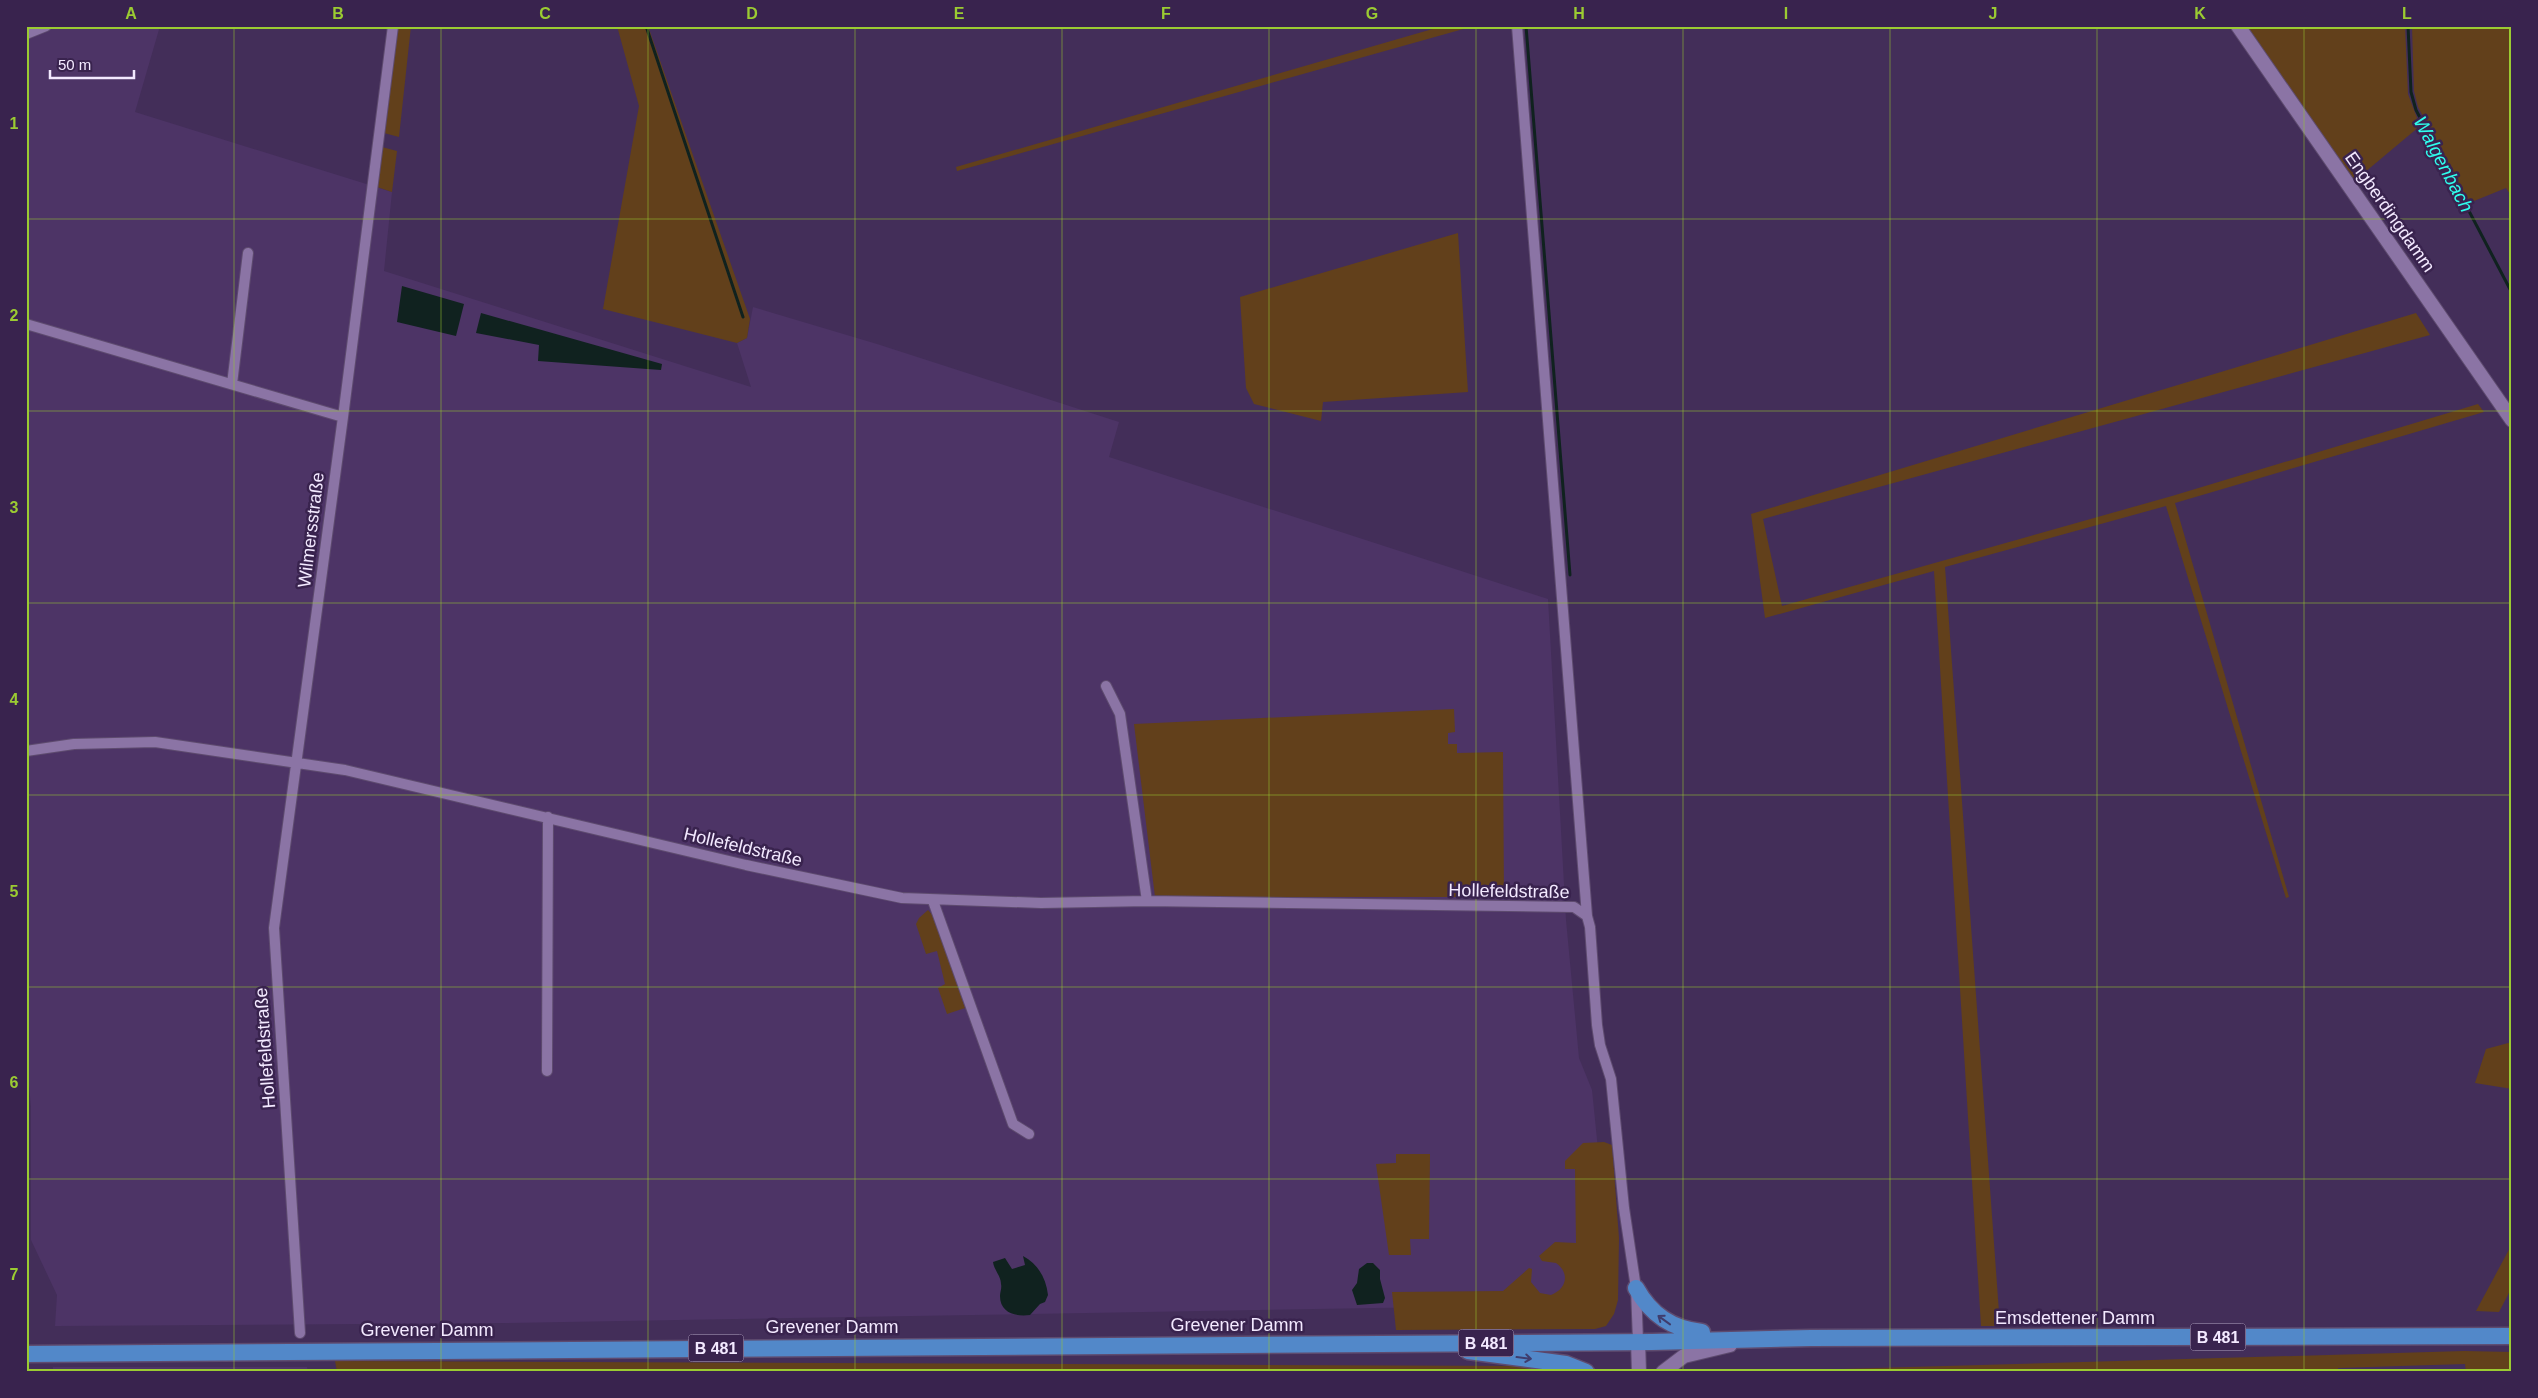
<svg xmlns="http://www.w3.org/2000/svg" width="2538" height="1398" font-family="Helvetica,sans-serif">
<rect width="100%" height="100%" fill="#432e59"/>
<path fill="#4d3466" d="M46,26H160L135,112L392,192L384,271L751,387L737,343L747,338L753,307L877,344L1119,422L1109,457L1548,599L1566,920L1579,1058L1592,1090L1607,1238L1610,1304L506,1323L55,1326L57,1295L31,1240V1107L29,1086H26V34Z
M53,1367H307L308,1372H53Z"/>
<path fill="#62401b" d="M398,26H411L399,137L384,133Z
M617,26H648L750,319L747,338L737,343L603,309L639,106Z
M1443,26H1474L957,171L956,167Z
M2242,26H2405L2408,94L2420,126L2352,183Z
M2412,26H2512V197L2506,188L2469,203L2418,107L2414,91Z
M382,147L397,151L392,192L377,187Z
M1458,233L1468,392L1323,402L1321,421L1254,404L1246,388L1240,297Z
M2416,313L2430,335L1763,519L1782,606L2172,496L2478,404L2484,412L2175,503L2289,897L2286,898L2166,506L1945,567L2000,1326H1981L1934,571L1765,618L1751,514Z
M1454,709L1455,732L1448,733V744H1457V753L1503,752L1504,897H1155L1134,724Z
M928,910L935,918L965,1008L947,1014L938,988L945,984L937,951L926,954L916,924L919,918Z
M2512,1042V1089L2475,1083L2486,1049Z
M1604,1142L1612,1145L1619,1238L1618,1300L1614,1314L1606,1326L1595,1329L1396,1330L1392,1292L1503,1291L1529,1268L1532,1269L1531,1282L1540,1293L1551,1295C1567,1289 1570,1273 1556,1263L1542,1261L1539,1256L1555,1242L1576,1243L1575,1169H1565V1161L1583,1143Z
M1396,1154H1430L1429,1239H1410L1411,1255H1389L1376,1164L1396,1163Z
M2512,1244V1287L2499,1312L2476,1311Z
M2464,1351L2512,1352V1372H2466L2465,1364L2338,1368V1372H2331V1369L1737,1372Z
M335,1361L1536,1366L1575,1372H337Z"/>
<path fill="#10221f" d="M402,286L464,304L456,336L397,322Z
M481,313L662,364L661,370L538,361L539,345L476,333Z
M1023,1256C1038,1264 1046,1278 1048,1295L1045,1302L1040,1304L1030,1315C1016,1317 1000,1313 1000,1296C1000,1292 1002,1288 1001,1284C1001,1276 994,1270 993,1262L1005,1258L1012,1269L1025,1265Z
M1367,1263H1373L1380,1270V1279L1385,1298L1383,1303L1357,1305L1352,1290L1357,1283L1359,1269Z"/>
<g fill="none" stroke-linecap="round" stroke-linejoin="round">
<path stroke="#10221f" stroke-width="3" d="M646,26L743,317
M1526,26L1570,575
M2408,26L2411,92L2416,110L2512,293"/>
<g stroke="#5e4b6f" stroke-width="12">
<path id="minor" d="M1517,26L1587,916
M26,34L46,26
M26,324L343,417L274,928L300,1333
M232,384L248,253
M343,417L393,26
M1106,686L1120,714L1147,901
M26,751L74,744L155,742L345,770L746,865L902,898L1041,903L1147,901L1574,907L1587,916L1590,927L1597,1025L1600,1045L1611,1079L1624,1208L1636,1288L1638,1341
M933,901L1013,1124L1029,1134
M547,1071L548,817"/>
</g>
<g stroke="#5e4b6f" stroke-width="16">
<path id="tertiary" d="M2238,26L2512,420
M1638,1341L1639,1372
M1663,1372L1684,1356L1730,1345"/>
</g>
<g stroke="#5e4b6f" stroke-width="19">
<path id="primary" d="M1636,1288C1651,1315 1672,1329 1702,1332
M1468,1351L1566,1364L1586,1372
M26,1354L1652,1342L1811,1338L2512,1336"/>
</g>
<use href="#minor" stroke="#8b74a5" stroke-width="10"/>
<use href="#tertiary" stroke="#8b74a5" stroke-width="14"/>
<use href="#primary" stroke="#5288c9" stroke-width="16"/>
</g>
<defs><path id="oneway-shaft" d="M-6 0H5M1.5-3L5.5 0L1.5 3" fill="none" stroke-width="1.6" stroke-linecap="round" stroke-linejoin="round" transform="scale(1.25)"/></defs>
<g stroke="#3f3c6d">
<use href="#oneway-shaft" transform="translate(1664 1320) rotate(-144)"/>
<use href="#oneway-shaft" transform="translate(1524 1358) rotate(7)"/>
</g>
<path fill="none" stroke="#9bcb32" stroke-width="1" stroke-opacity="0.55" d="M234,26V1372M441,26V1372M648,26V1372M855,26V1372M1062,26V1372M1269,26V1372M1476,26V1372M1683,26V1372M1890,26V1372M2097,26V1372M2304,26V1372M26,219H2512M26,411H2512M26,603H2512M26,795H2512M26,987H2512M26,1179H2512"/>
<g text-anchor="middle" stroke-width="5" stroke-linejoin="round" paint-order="stroke">
<g fill="#39234e" stroke="#bbaeca" stroke-width="1">
<rect x="2190.5" y="1323.5" width="55" height="27" rx="4"/>
<rect x="1458.5" y="1329.5" width="55" height="27" rx="4"/>
<rect x="688.5" y="1334.5" width="55" height="27" rx="4"/>
</g>
<g font-size="16" font-weight="bold" fill="#f3e9ff">
<text x="2218" y="1343">B 481</text>
<text x="1486" y="1349">B 481</text>
<text x="716" y="1354">B 481</text>
</g>
<g font-size="18" fill="#f3e9ff" stroke="#39234e">
<text transform="translate(2390 212) rotate(55)" y="6">Engberdingdamm</text>
<text transform="translate(311 530) rotate(-83)" y="6">Wilmersstraße</text>
<text transform="translate(743 847) rotate(13)" y="6">Hollefeldstraße</text>
<text transform="translate(1509 891) rotate(1)" y="6">Hollefeldstraße</text>
<text transform="translate(265 1048) rotate(-94)" y="6">Hollefeldstraße</text>
<text x="2075" y="1324">Emsdettener Damm</text>
<text x="1237" y="1331">Grevener Damm</text>
<text x="832" y="1333">Grevener Damm</text>
<text x="427" y="1336">Grevener Damm</text>
</g>
<g font-size="19" font-style="italic" fill="#2ffeec" stroke="#39234e">
<text transform="translate(2444 164) rotate(62)" y="7">Walgenbach</text>
</g>
</g>
<rect width="2538" height="1398" fill="none" stroke="#39234e" stroke-width="55"/>
<path d="M50 70v8h84v-8" fill="none" stroke="#f3e9ff" stroke-width="2.5"/>
<text x="58" y="70" font-size="15" fill="#f3e9ff" stroke="#39234e" stroke-width="4" paint-order="stroke">50 m</text>
<rect x="28" y="28" width="2482" height="1342" fill="none" stroke="#9bcb32" stroke-width="2"/>
<g font-size="16" text-anchor="middle" font-weight="bold" fill="#9bcb32">
<text x="131" y="19">A</text>
<text x="338" y="19">B</text>
<text x="545" y="19">C</text>
<text x="752" y="19">D</text>
<text x="959" y="19">E</text>
<text x="1166" y="19">F</text>
<text x="1372" y="19">G</text>
<text x="1579" y="19">H</text>
<text x="1786" y="19">I</text>
<text x="1993" y="19">J</text>
<text x="2200" y="19">K</text>
<text x="2407" y="19">L</text>
<text x="14" y="129">1</text>
<text x="14" y="321">2</text>
<text x="14" y="513">3</text>
<text x="14" y="705">4</text>
<text x="14" y="897">5</text>
<text x="14" y="1088">6</text>
<text x="14" y="1280">7</text>
</g>
</svg>
